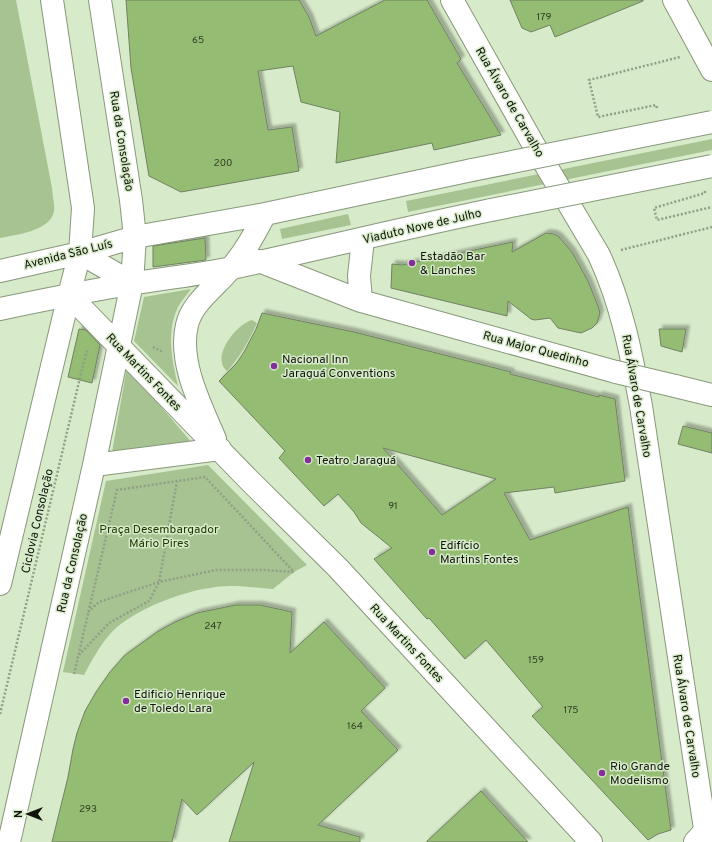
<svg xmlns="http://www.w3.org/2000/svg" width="712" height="842" font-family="Overpass,sans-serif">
<defs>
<filter id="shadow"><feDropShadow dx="3.5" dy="-3.5" stdDeviation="1" flood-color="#0004"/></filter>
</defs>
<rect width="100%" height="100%" fill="#d7eac9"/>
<path fill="#a7c392" d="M0,0H16L52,188C52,195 55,204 54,211C51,231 15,235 0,238Z
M712,139V150L408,212L406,201Z
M348,214L351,225L282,239L280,229Z
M191,289C187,295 181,301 178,307C166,333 172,360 178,386L134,341L144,297Z
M252,320L257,323C249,341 240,357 227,371C210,358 236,324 252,320Z
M127,367L193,444L112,452Z
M208,465L307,565L294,572L273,589C259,588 245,586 231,586C195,586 144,605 117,627C103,639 92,660 84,675L63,672L106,481Z"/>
<path fill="#94bc72" stroke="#718164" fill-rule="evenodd" filter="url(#shadow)" d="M126,0H299L309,17L316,36L385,0H427L461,59L457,63L501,135L434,150L432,143L336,163L340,112L301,102L293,66L258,71L268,130L292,127L299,171L181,192L149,176L131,68Z
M510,0H643V1L555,37L550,25L531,32L522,28Z
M546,233L554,234L559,237L572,252L588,281L598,306L600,313L597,323L592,328L581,333L558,328L550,318L535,320L531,319L508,301L507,316L391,288L392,264L402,265L513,242L512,252Z
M205,238L206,260L153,267V246Z
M262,313L354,332L511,372L510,374L599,397V395L615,399L625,481L555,493L554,487L504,493L530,540L628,507L671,830L658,834L648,840L532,716L543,707L486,640L465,659L429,618L427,619L374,559L392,548L361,523L354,512L338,494L324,506L279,458L285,451L219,381L236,364L244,352L256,329ZM383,448L496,479L442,515Z
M79,329L86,330L100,345L92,383L68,377Z
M659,329H686L682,352L661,346Z
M683,426L712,433V453L678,444Z
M236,605H260L292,612L290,653L324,622L385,688L361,711L398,750L318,825L360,837V842H229L254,762L197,815L182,799L172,842H52L68,777L73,749L77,733L85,711L96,692L110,672L124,656L157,632L175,622L197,613Z
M481,791L528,842H426Z"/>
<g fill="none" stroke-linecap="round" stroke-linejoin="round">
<g stroke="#87987a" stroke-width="24">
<path id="minor" d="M100,0L131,200L135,237
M452,0L532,142L599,255C622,305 631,353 641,406L707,842
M259,261L361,301L616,372
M361,301L359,276L363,239
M675,386L712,395
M0,584L69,295"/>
</g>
<g stroke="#87987a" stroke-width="24">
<path id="major" d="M52,0L83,208L80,253L69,295
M674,0L712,70
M80,253L132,283
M0,271L80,253L135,237L265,214L472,170
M69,295L250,481L338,568L591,842
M0,309C43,300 87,291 130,284C164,278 198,275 232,268C319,249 404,228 491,210
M215,439C201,406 178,362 187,325C192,302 217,286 231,268C245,252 255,233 265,214
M94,465L220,449
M9,842L94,465L132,283L135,237
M695,842L705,831"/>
</g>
<path stroke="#909f86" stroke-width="2.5" stroke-dasharray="2 2" stroke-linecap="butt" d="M657,108L656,105L598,117L589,80L680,57
M705,191V193L654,208L657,220L712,207
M621,250L712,227
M153,347L163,352
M88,612L99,602L159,582L216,570H265L294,572
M79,655L109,623L149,601L159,582L177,481
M74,674L117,490L205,477L294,572
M0,714L83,365L88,348"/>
<use href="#minor" stroke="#fff" stroke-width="22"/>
<use href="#major" stroke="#fff" stroke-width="22"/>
<g stroke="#87987a" stroke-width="24" stroke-linecap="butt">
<path id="minor-bridge" d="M616,372L675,386"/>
</g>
<g stroke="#87987a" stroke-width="24" stroke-linecap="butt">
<path id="major-bridge" d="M472,170L712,122
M491,210L712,166"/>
</g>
<use href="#minor-bridge" stroke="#fff" stroke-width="22"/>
<use href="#major-bridge" stroke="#fff" stroke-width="22"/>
</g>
<g fill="#852d9a" stroke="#d7eac9" stroke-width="1.5">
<circle cx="412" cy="263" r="4"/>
<circle cx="274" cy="366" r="4"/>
<circle cx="308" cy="460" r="4"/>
<circle cx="432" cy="552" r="4"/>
<circle cx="126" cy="701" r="4"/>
<circle cx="602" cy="773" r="4"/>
</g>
<g text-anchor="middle" stroke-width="3" stroke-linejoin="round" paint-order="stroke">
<g font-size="10" fill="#314025">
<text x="544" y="20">179</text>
<text x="198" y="43">65</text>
<text x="223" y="166">200</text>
<text x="393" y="509">91</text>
<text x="213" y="629">247</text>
<text x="536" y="663">159</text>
<text x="571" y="713">175</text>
<text x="355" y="729">164</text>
<text x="88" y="812">293</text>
</g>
<g font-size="12" fill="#10160b" stroke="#d7eac9">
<text transform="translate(510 102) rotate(60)" y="4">Rua Álvaro de Carvalho</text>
<text transform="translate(122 141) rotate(81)" y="4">Rua da Consolação</text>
<text transform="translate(422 226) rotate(-13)" y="4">Viaduto Nove de Julho</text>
<text transform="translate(68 254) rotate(-14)" y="4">Avenida São Luís</text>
<text transform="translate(536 349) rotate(15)" y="4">Rua Major Quedinho</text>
<text transform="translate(144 372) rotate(46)" y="4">Rua Martins Fontes</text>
<text transform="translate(637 396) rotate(80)" y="4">Rua Álvaro de Carvalho</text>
<text transform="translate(37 521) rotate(-77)" y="4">Ciclovia Consolação</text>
<text transform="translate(72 563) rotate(-77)" y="4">Rua da Consolação</text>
<text transform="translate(407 643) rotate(47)" y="4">Rua Martins Fontes</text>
<text transform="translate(687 716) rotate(81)" y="4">Rua Álvaro de Carvalho</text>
</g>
<g font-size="12" fill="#10160b" stroke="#d7eac9" text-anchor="start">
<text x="420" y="260">Estadão Bar<tspan x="420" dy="14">&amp; Lanches</tspan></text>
<text x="282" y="363">Nacional Inn<tspan x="282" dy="14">Jaraguá Conventions</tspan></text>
<text x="316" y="464">Teatro Jaraguá</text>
<text x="440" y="549">Edifício<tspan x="440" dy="14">Martins Fontes</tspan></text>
<text x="134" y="698">Edificio Henrique<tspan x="134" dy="14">de Toledo Lara</tspan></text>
<text x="610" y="770">Rio Grande<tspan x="610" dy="14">Modelismo</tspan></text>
</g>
<g font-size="12" fill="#1e3701" stroke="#d7eac9">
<text x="159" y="533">Praça Desembargador<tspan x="159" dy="14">Mário Pires</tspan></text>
</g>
</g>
<g transform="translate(28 814) rotate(270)" stroke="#d7eac9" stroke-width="3" paint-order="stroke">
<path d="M0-3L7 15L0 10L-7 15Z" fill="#10160b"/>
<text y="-6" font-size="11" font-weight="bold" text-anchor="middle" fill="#10160b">N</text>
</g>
</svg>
